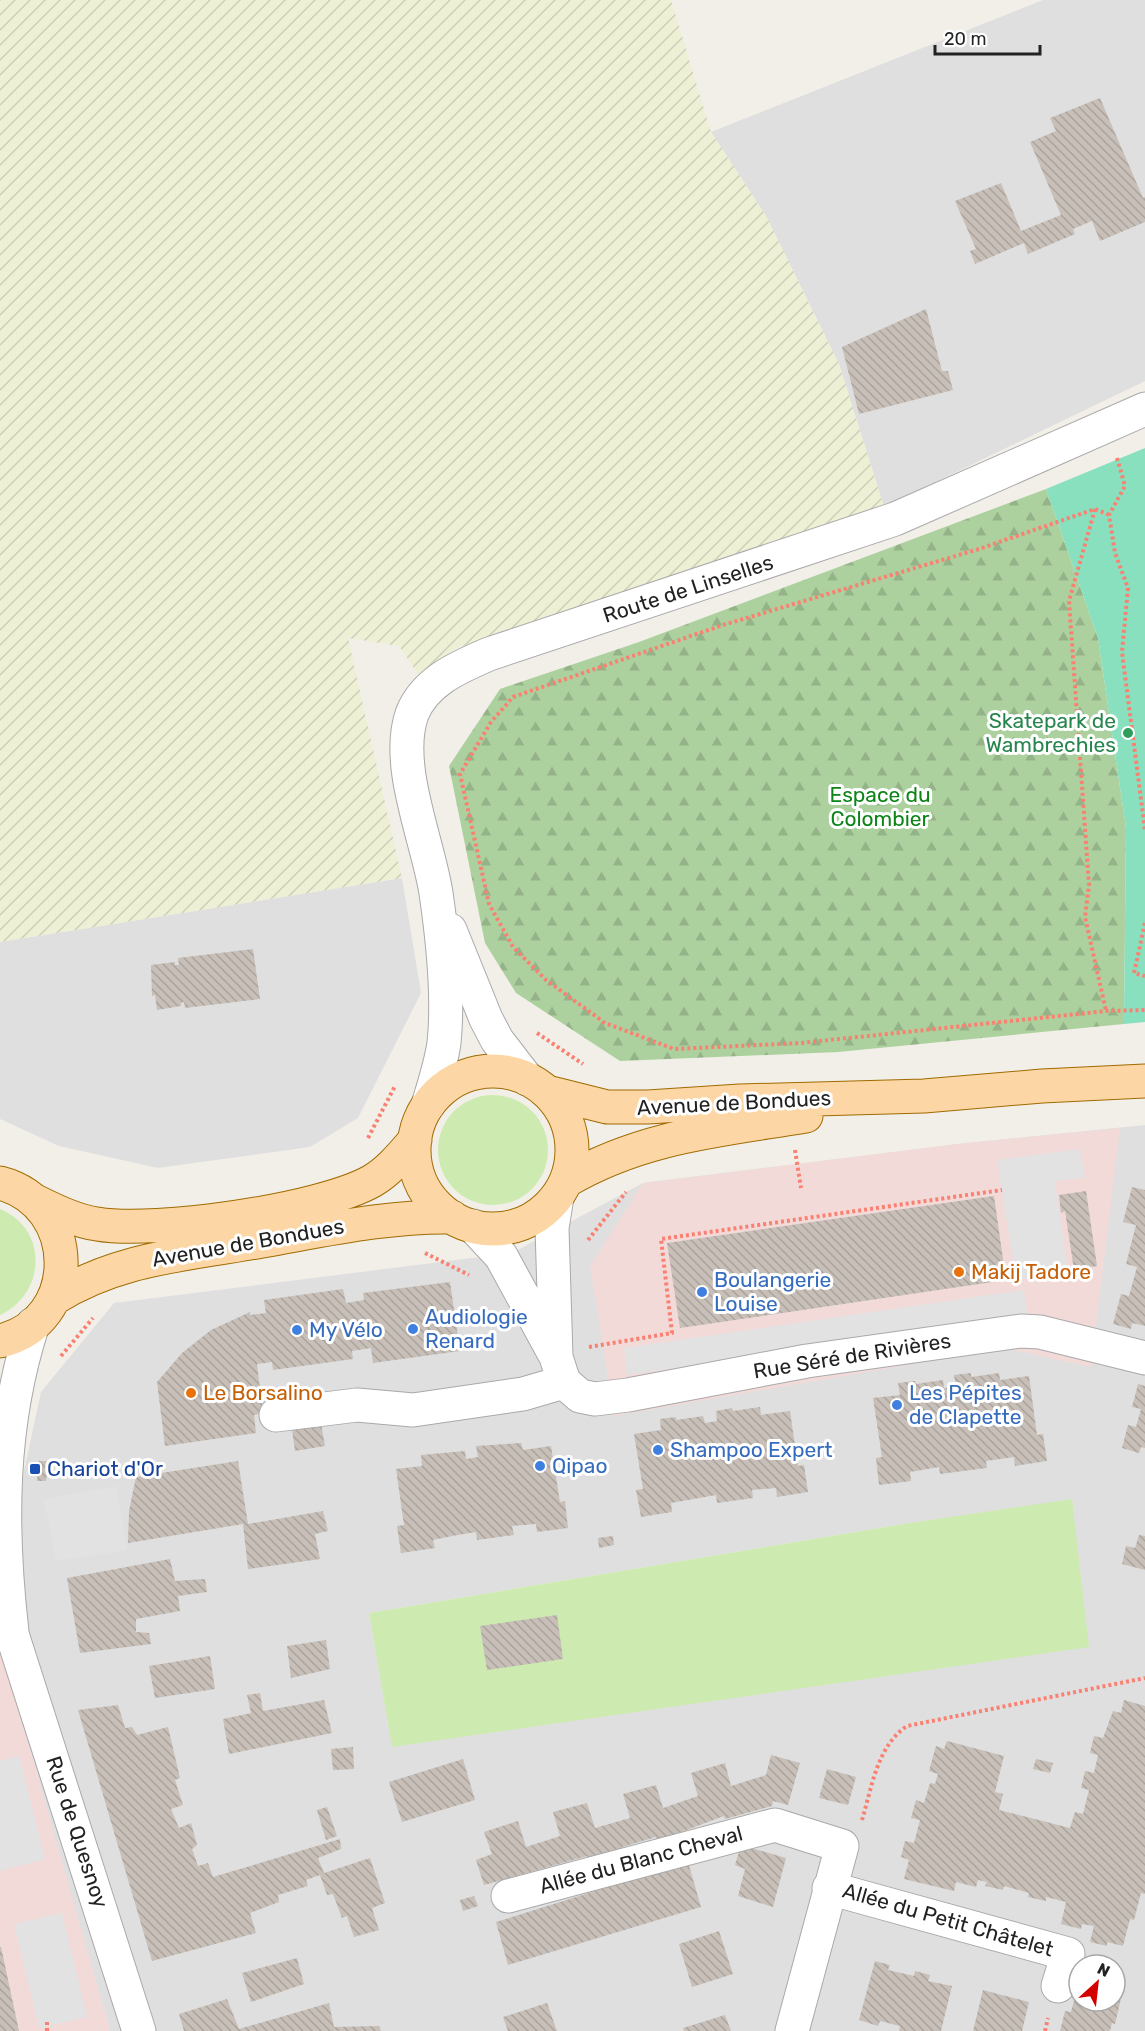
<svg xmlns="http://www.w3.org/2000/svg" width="1145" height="2031" font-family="Rubik,sans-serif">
<defs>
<pattern id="farmland-furrows" width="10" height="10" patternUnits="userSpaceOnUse" patternTransform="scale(1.5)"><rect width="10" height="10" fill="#eef0d5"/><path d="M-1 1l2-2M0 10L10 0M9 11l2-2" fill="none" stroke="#ccceb7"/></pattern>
<pattern id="forest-firs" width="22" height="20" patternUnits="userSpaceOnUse" patternTransform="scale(1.5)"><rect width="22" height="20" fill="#add19e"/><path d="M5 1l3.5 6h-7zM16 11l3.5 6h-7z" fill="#95b388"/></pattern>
<pattern id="building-back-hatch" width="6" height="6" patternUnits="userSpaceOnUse" patternTransform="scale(1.5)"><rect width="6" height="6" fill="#c7bfb8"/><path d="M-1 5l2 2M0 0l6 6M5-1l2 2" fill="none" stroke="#aba49e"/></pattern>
</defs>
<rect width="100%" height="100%" fill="#f2efe9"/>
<path fill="#e0dfdf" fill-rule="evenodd" d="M1043,0H1145V381L884,507L839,364L766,216L711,132Z
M402,878L421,993L358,1118L310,1147L158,1168L59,1146L0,1119V942Z
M1145,1125V2031H110L0,1648L19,1494L41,1392L114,1303L512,1253L643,1183L966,1143ZM903,1524L392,1746L369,1613ZM1079,1965H1115V2001H1079Z"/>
<path fill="#f2dad9" d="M1120,1128L1091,1367L1004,1348L614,1416L590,1266L643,1183L966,1143Z
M0,1648L31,1752L110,2031H0Z"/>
<path fill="url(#farmland-furrows)" d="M0,0H671L711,132L766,216L839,364L884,507L457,648L418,674L399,646L348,638L402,878L0,942Z"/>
<path fill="#cdebb0" d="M438 1150a55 55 0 1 1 110 0a55 55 0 1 1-110 0Z
M0,1209C49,1229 46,1294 0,1315Z
M1072,1499L1089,1647L392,1747L369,1613L903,1524Z"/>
<path fill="url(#forest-firs)" d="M1046,489L1098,638L1126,828L1124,1024L838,1052L620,1061L516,993L485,943L449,766L500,689L639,642Z"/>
<path fill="#88e0be" d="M1145,448V1022L1124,1024L1126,828L1098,638L1046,489Z"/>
<path fill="#e2e2e2" d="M1080,1149L1085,1178L1055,1181L1068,1274L1016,1280L997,1160Z
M1024,1290L1028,1317L627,1375L624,1348Z
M116,1486L127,1550L56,1561L44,1499Z
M19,1756L45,1859L0,1871V1761Z
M62,1913L87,2017L39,2028L14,1924Z"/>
<path fill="url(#building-back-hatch)" d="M1100,98L1143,198L1145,197V222L1100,241L1092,221L1073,229L1075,234L1028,254L1024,243L975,264L970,251L976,249L955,201L1001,183L1021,231L1061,215L1030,142L1056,131L1050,118Z
M926,309L942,371H948L953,390L859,414L842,347Z
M253,949L260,999L185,1008L184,1002L181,1003V1006L157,1010L155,995L152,996L151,965L175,962V965H179L178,958Z
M1132,1187L1145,1190V1326L1132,1323L1131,1329L1113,1324L1121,1294L1129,1296L1137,1267L1126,1264L1136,1225L1123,1222Z
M1086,1191L1097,1266L1074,1270L1065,1211L1061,1213L1059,1195Z
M994,1196L1006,1280L680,1328L667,1243Z
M450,1282L460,1351L373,1363L371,1348L352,1351L353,1359L273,1370L272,1362L257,1364L263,1413L254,1415L256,1433L165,1446L157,1382L182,1353L211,1330L250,1312V1315L266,1313L264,1300L343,1289L346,1303L364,1300L363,1293Z
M971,1373V1377L999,1373L1000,1380L1029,1376L1037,1435L1043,1434L1047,1461L1015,1466L1014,1457L986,1461L987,1468L940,1474L939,1467L910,1472L911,1481L879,1485L876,1458L882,1457L873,1398L900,1395L898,1383L915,1381L916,1384L943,1380L944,1388L956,1387L954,1375Z
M1138,1384L1145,1386V1448L1141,1447L1139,1453L1122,1448L1128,1425L1136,1427L1141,1409L1132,1407Z
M760,1407L761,1415L790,1411L798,1466L804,1465L808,1492L777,1497L776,1488L752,1490L753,1498L717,1503L716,1495L671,1503L672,1512L641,1517L636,1490L643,1489L634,1434L661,1430L660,1419L676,1417V1420L703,1416L705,1423L717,1421L716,1411L732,1408L733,1411Z
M320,1418L325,1446L295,1451L291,1422Z
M521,1443L523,1450L551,1446L560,1502L565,1501L568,1528L537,1532L536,1524L512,1526L514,1535L477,1540L476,1532L452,1536L433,1540L435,1548L401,1553L397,1526L404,1525L396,1469L422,1466L421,1455L465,1451L466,1459L478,1457L476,1446Z
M39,1461H48L46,1481H37Z
M238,1461L248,1524L323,1511L328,1531L315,1534L320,1559L248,1569L243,1524L128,1543L129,1511L136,1477Z
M1139,1535L1145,1536V1570L1122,1564L1126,1546L1135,1548Z
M613,1536L614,1545L599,1548L598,1538Z
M170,1559L175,1581L205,1579L207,1592L178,1596L180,1611L136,1619V1632L149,1633L151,1644L80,1653L67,1578Z
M557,1615L563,1659L487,1670L480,1626Z
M326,1640L330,1669L291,1678L287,1646Z
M210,1656L215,1689L155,1698L149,1666Z
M260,1693L263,1711L324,1700L332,1733L229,1754L223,1719L251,1713L247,1695Z
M1124,1700L1145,1706V1894L1141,1893L1134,1920L1130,1919L1123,1946L1107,1942V1946L1090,1942L1094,1926L1082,1924L1081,1929L1061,1924L1066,1902L1046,1897V1901L1028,1897L1029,1893L1004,1886L1003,1890L985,1886L987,1882L978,1880L976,1887L956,1882L954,1891L904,1879L909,1860L901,1857L905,1841L914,1843L920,1820L911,1818L916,1800L924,1803L930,1783L935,1784L938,1774L929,1771L936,1746L944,1749L947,1741L1004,1756L995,1792L1003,1794L999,1810L1070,1828L1075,1812L1083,1814L1089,1790L1081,1788L1085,1771L1094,1773L1098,1755L1090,1753L1094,1736L1103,1738L1113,1711L1121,1713Z
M118,1705L125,1728L132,1727L137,1735L168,1727L180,1778L175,1780L183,1805L171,1809L179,1828L191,1823L197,1845L192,1849L198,1866L208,1863L213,1877L340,1839L341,1849L318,1858L324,1873L370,1858L385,1903L372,1908L379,1930L354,1937L347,1916L342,1918L333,1894L327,1895L320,1875L306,1880L308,1886L278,1895L279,1902L250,1913L256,1933L152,1961L78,1710Z
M353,1747L354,1769L333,1770L331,1749Z
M771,1755L800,1763L788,1805L773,1801L772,1806L725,1819L724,1816L657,1841L656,1837L622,1847L623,1852L587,1859V1856L484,1885L476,1860L492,1854L484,1832L518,1821L526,1847L560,1836L553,1812L587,1803L595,1828L630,1818L623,1794L656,1785L663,1808L698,1796L691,1773L725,1763L731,1786L766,1775Z
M463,1759L475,1800L402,1822L389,1782Z
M1036,1759L1053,1763L1050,1773L1033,1769Z
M827,1769L856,1777L848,1805L819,1798Z
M327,1807L337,1836L326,1840L317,1810Z
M741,1845L786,1858L773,1907L738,1896L745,1869L735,1865Z
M688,1862L701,1907L508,1965L496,1922Z
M474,1896L478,1906L463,1911L460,1900Z
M719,1931L733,1974L692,1987L679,1944Z
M0,1947H1L19,2031H0Z
M297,1958L304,1984L251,2002L242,1973Z
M875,1961L890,1965L888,1970L914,1976L915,1971L930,1975L928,1981L952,1986L941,2031H899L900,2026L880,2021L878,2026L859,2020Z
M1115,1984L1124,1986L1115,2024L1112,2023L1110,2031H1060L1065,2011L1071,2012L1078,1985L1079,2001H1115Z
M983,1990L1029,2002L1022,2031H973Z
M227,1999L239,2029L329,2003L334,2027L379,2026L381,2031H184L179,2014Z
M547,2003L557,2031H508L503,2017Z
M725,2015L731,2031H684L683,2028Z"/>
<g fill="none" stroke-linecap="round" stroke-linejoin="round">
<g stroke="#a9a9a9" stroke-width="35">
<path id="minor" d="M450,930L486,1019L497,1040L527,1079
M428,1105C434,1085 441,1064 444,1043C449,995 443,941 436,893C428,841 394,765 412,714C425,681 459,667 489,654L895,519L1145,409
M557,1197L552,1228L556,1357L564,1382L580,1396L595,1399L628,1395L807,1361L1021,1331L1040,1332L1145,1358
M473,1226L501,1256L554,1353
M276,1415L357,1405L413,1410L523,1394L564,1382
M0,1609L12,1634L139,2031
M12,1632C0,1527 0,1425 33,1324
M829,1888L1068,1954L1058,1986
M508,1896L775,1825L842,1846L792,2031"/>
</g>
<g stroke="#a06b00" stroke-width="35">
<path id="major" d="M414 1150a79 79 0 1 1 158 0a79 79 0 1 1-158 0Z
M547,1092L607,1107H648L740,1101L924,1096L1042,1086L1145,1081
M566,1181C642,1136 721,1130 806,1116
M0,1183C81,1204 82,1322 0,1341
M33,1200C54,1210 75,1221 97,1224C155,1234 321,1210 372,1181C389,1171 402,1155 415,1140
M53,1299C119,1257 187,1255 262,1241C325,1230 387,1216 452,1217"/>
</g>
<path stroke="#fa8072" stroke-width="4" stroke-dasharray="3 3" stroke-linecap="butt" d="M1117,458L1125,486L1109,515L1115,553L1128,588L1122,652L1145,830
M1095,509L1069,601L1089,885L1085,917L1106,1011
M1109,515L1095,509L979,549L723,625L513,697L491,722L460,774L489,904L513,947L546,980L605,1023L674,1049L801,1043L1106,1011L1145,1010
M1145,923L1134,973L1145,976
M537,1033L583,1064
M368,1138L395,1086
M795,1150L801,1188
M588,1240L626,1192
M425,1253L469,1275
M589,1347L672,1333L661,1239L1002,1190
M61,1356L93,1318
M862,1820C872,1787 877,1746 907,1726L1145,1678
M47,2022V2031
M1045,2031L1048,2018"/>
<use href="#minor" stroke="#fff" stroke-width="33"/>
<use href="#major" stroke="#fcd6a4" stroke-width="33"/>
</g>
<circle fill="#2e9e5b" stroke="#fff" stroke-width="2" cx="1128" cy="733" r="6"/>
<g fill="#e8710a" stroke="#fff" stroke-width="2">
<circle cx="959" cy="1272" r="6"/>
<circle cx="191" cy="1393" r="6"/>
</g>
<g fill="#3f7fe0" stroke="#fff" stroke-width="2">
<circle cx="702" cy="1292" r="6"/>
<circle cx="413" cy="1329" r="6"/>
<circle cx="297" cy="1330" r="6"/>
<circle cx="897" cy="1405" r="6"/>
<circle cx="658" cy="1450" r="6"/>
<circle cx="540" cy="1466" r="6"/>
</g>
<rect fill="#1a4fb4" stroke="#fff" stroke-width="2" x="29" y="1463" width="12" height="12" rx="3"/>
<g text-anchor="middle" stroke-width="6" stroke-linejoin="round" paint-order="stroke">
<g font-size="21" fill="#222" stroke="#fff">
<text transform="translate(688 589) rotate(-18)" y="7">Route de Linselles</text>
<text transform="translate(734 1103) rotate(-3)" y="7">Avenue de Bondues</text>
<text transform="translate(248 1243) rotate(-10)" y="7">Avenue de Bondues</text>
<text transform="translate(852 1356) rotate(-9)" y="7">Rue Séré de Rivières</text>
<text transform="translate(77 1832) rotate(72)" y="7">Rue de Quesnoy</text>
<text transform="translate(641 1860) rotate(-15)" y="7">Allée du Blanc Cheval</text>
<text transform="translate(948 1920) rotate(16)" y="7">Allée du Petit Châtelet</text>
</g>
<g font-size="21" fill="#27864d" stroke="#fff" text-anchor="end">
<text x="1116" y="728">Skatepark de<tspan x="1116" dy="24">Wambrechies</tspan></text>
</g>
<g font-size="21" fill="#0c8416" stroke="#fff">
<text x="880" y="802">Espace du<tspan x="880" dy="24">Colombier</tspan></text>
</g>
<g font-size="21" fill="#c56008" stroke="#fff" text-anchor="start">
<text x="971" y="1279">Makij Tadore</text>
<text x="203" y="1400">Le Borsalino</text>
</g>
<g font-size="21" fill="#366cbe" stroke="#fff" text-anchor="start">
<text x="714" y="1287">Boulangerie<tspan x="714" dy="24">Louise</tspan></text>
<text x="425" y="1324">Audiologie<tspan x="425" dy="24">Renard</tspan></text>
<text x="309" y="1337">My Vélo</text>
<text x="909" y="1400">Les Pépites<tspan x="909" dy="24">de Clapette</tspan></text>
<text x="670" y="1457">Shampoo Expert</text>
<text x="552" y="1473">Qipao</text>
</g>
<g font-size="21" fill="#164399" stroke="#fff" text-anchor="start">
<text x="47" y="1476">Chariot d'Or</text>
</g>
</g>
<g transform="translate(1097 1983) rotate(27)"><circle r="28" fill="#ffffff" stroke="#a7a7a7" stroke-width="1.5"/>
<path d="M0-4.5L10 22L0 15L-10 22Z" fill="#d40000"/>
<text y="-9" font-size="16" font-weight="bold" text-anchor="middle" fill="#222222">N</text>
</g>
<path d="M935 45v9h105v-9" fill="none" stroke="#222222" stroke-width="3"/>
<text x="944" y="45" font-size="18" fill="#222222" stroke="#ffffff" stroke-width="4.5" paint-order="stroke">20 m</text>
</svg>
